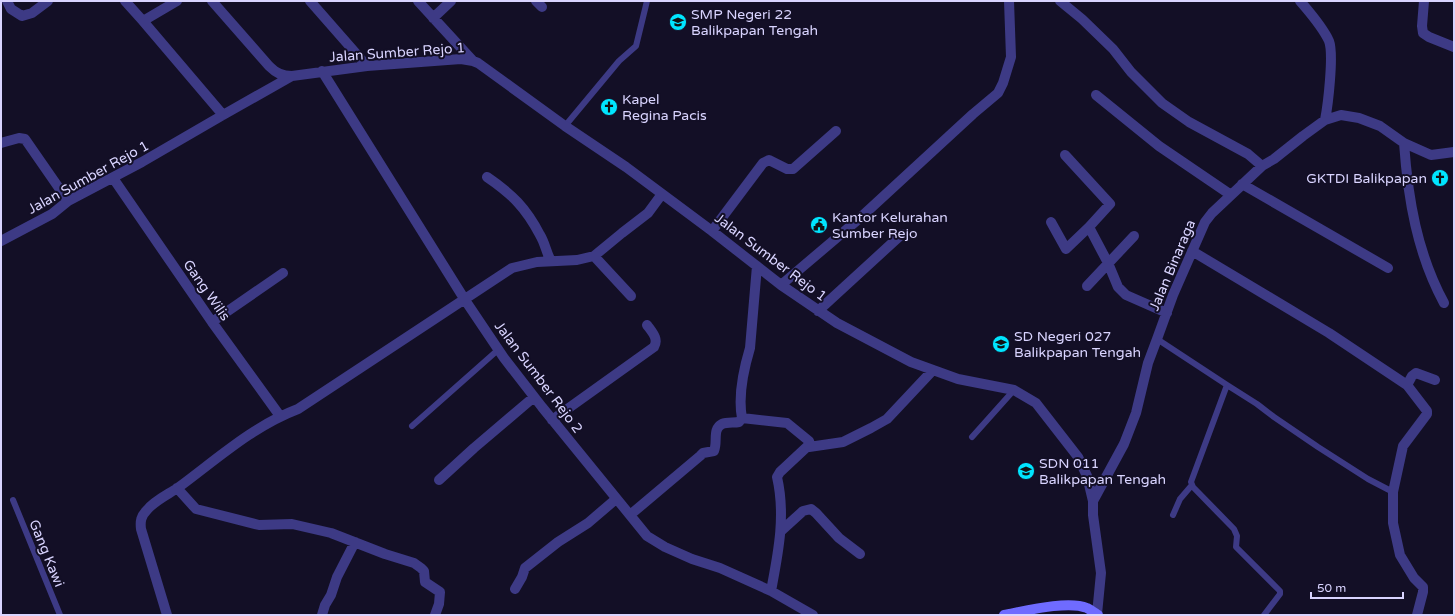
<svg xmlns="http://www.w3.org/2000/svg" width="1455" height="616" font-family="'Varela Round',sans-serif">
<rect width="100%" height="100%" fill="#130f26"/>
<g fill="none" stroke-linecap="round" stroke-linejoin="round">
<path stroke="#3d3a85" stroke-width="6" d="M565,126L619,61L636,46L647,1
M1157,339L1227,385L1257,404L1274,417L1318,447L1368,479L1393,492
M1227,385L1191,482L1193,487L1234,529L1237,536L1236,547L1280,591V594L1264,615
M412,426L499,349
M972,437L1014,390
M13,500L60,615
M1173,515L1180,499L1192,485"/>
<path stroke="#3d3a85" stroke-width="10" d="M7,1L11,9L22,16L32,13L48,1
M125,1L143,21L177,1
M212,1L269,66C276,73 282,76 292,76L367,66L461,59L473,61L478,63L565,126L626,167L712,231L781,285L837,323L911,362L958,379L1014,390L1036,403L1078,457L1087,476L1093,501V515L1101,573L1097,614
M310,1L367,66
M418,1L473,61
M536,1L542,7
M1060,1L1082,19L1113,49L1131,72L1162,103L1189,122L1248,154L1262,166
M1300,1C1310,13 1322,26 1329,41C1334,54 1328,105 1325,120
M1424,1L1422,26L1423,33L1429,37L1454,47
M433,18L451,1
M143,21L223,115
M322,71L465,300L504,358L542,407L647,536L665,547L692,559L720,568L771,591L813,615
M1096,95L1159,146L1231,195
M1,143L19,138L25,139L68,201
M1404,143C1408,199 1417,253 1444,303
M1065,155L1110,204L1089,227L1108,263L1118,287L1126,295L1167,313
M487,177C512,194 526,208 540,235C545,243 546,252 551,261
M113,178L212,322L280,416
M1242,184L1388,268
M1051,222L1066,249L1089,227
M712,231L763,163L769,160L787,169H793L836,131
M1,241L52,214L68,201L142,162L223,115L292,76
M1192,251L1329,333L1407,385L1427,411V414L1403,446L1393,492V523L1400,555L1414,578L1423,587V592L1417,615
M594,256L631,296
M757,266L750,348C744,368 738,397 742,418L787,423L809,441L810,444L780,472L777,477C786,516 778,554 771,591
M781,285L860,218L973,114L998,93L1003,83L1011,57L1009,1
M1087,286L1134,236
M818,311L902,234
M212,322L283,273
M1407,385L1412,376L1416,373L1435,380
M552,420L654,347C659,339 652,332 647,325
M809,447L843,442L871,428L887,419L933,370
M439,480L474,448L534,397
M177,488L196,509L259,525L292,524L331,533L385,554L414,563L421,568L424,571L425,582L440,592L439,604L435,615
M1093,501L1124,444L1136,413L1148,363L1157,339L1173,295L1205,222L1212,213L1262,166L1274,159L1303,136L1325,120L1341,115L1359,118L1380,126L1404,143L1431,155L1454,152
M630,515L700,456L703,453L714,451C718,442 712,429 722,424C727,422 734,423 739,422L742,418
M781,531L803,511L811,509L816,513L839,538L860,554
M515,589L522,577L525,568L558,542L588,523L616,499
M167,615L141,529C140,521 141,516 147,510C155,500 169,494 179,487C217,459 253,426 298,409L512,268L537,262L577,260L594,256L622,233L648,213L662,194
M322,615L325,605L331,595L337,577L355,542"/>
<path stroke="#6f6bff" stroke-width="10" d="M1004,615C1025,611 1068,600 1087,608C1091,610 1095,613 1098,615"/>
</g>
<defs>
<g id="school-disc" transform="scale(0.9)"><circle r="9.5" fill="#00e5ff" stroke="#130f26"/><path d="M0-5L7-2L0 1L-7-2ZM-4 1L0 2.5L4 1V4Q0 6-4 4Z" fill="#111"/></g>
<g id="church-disc" transform="scale(0.9)"><circle r="9.5" fill="#00e5ff" stroke="#130f26"/><path d="M-1.2-6h2.4v3.5h3.3v2.4h-3.3V6h-2.4V-.1h-3.3v-2.4h3.3Z" fill="#111"/></g>
<g id="civic-disc" transform="scale(0.9)"><circle r="9.5" fill="#00e5ff" stroke="#130f26"/><path d="M-.6-6.5H3V-4.5H.6V-3L4-1V1h2V6H-6V1h2V-1L-.6-3ZM-1.2 2.5V6h2.4V2.5Z" fill="#111"/></g>
</defs>
<g fill-rule="evenodd">
<use href="#school-disc" x="678" y="22"/>
<use href="#church-disc" x="609" y="107"/>
<use href="#church-disc" x="1440" y="178"/>
<use href="#civic-disc" x="819" y="225"/>
<use href="#school-disc" x="1001" y="344"/>
<use href="#school-disc" x="1026" y="471"/>
</g>
<g text-anchor="middle" stroke-width="4" stroke-linejoin="round" paint-order="stroke">
<g font-size="14" fill="#d9d4ff" stroke="#130f26" text-anchor="start">
<text x="691" y="19">SMP Negeri 22<tspan x="691" dy="16">Balikpapan Tengah</tspan></text>
<text x="622" y="104">Kapel<tspan x="622" dy="16">Regina Pacis</tspan></text>
<text x="1427" y="183" text-anchor="end">GKTDI Balikpapan</text>
<text x="832" y="222">Kantor Kelurahan<tspan x="832" dy="16">Sumber Rejo</tspan></text>
<text x="1014" y="341">SD Negeri 027<tspan x="1014" dy="16">Balikpapan Tengah</tspan></text>
<text x="1039" y="468">SDN 011<tspan x="1039" dy="16">Balikpapan Tengah</tspan></text>
</g>
<g font-size="14" fill="#d9d4ff" stroke="#130f26">
<text transform="translate(397 52) rotate(-4)" y="5">Jalan Sumber Rejo 1</text>
<text transform="translate(88 177) rotate(-29)" y="5">Jalan Sumber Rejo 1</text>
<text transform="translate(771 257) rotate(37)" y="5">Jalan Sumber Rejo 1</text>
<text transform="translate(1172 265) rotate(-67)" y="5">Jalan Binaraga</text>
<text transform="translate(207 290) rotate(55)" y="5">Gang Wilis</text>
<text transform="translate(539 377) rotate(53)" y="5">Jalan Sumber Rejo 2</text>
<text transform="translate(47 553) rotate(68)" y="5">Gang Kawi</text>
</g>
</g>
<rect width="1455" height="616" fill="none" stroke="#d9d4ff" stroke-width="4"/>
<path d="M1311 592v6h92v-6" fill="none" stroke="#d9d4ff" stroke-width="2"/>
<text x="1317" y="592" font-size="12" fill="#d9d4ff" stroke="#130f26" stroke-width="3" paint-order="stroke">50 m</text>
</svg>
